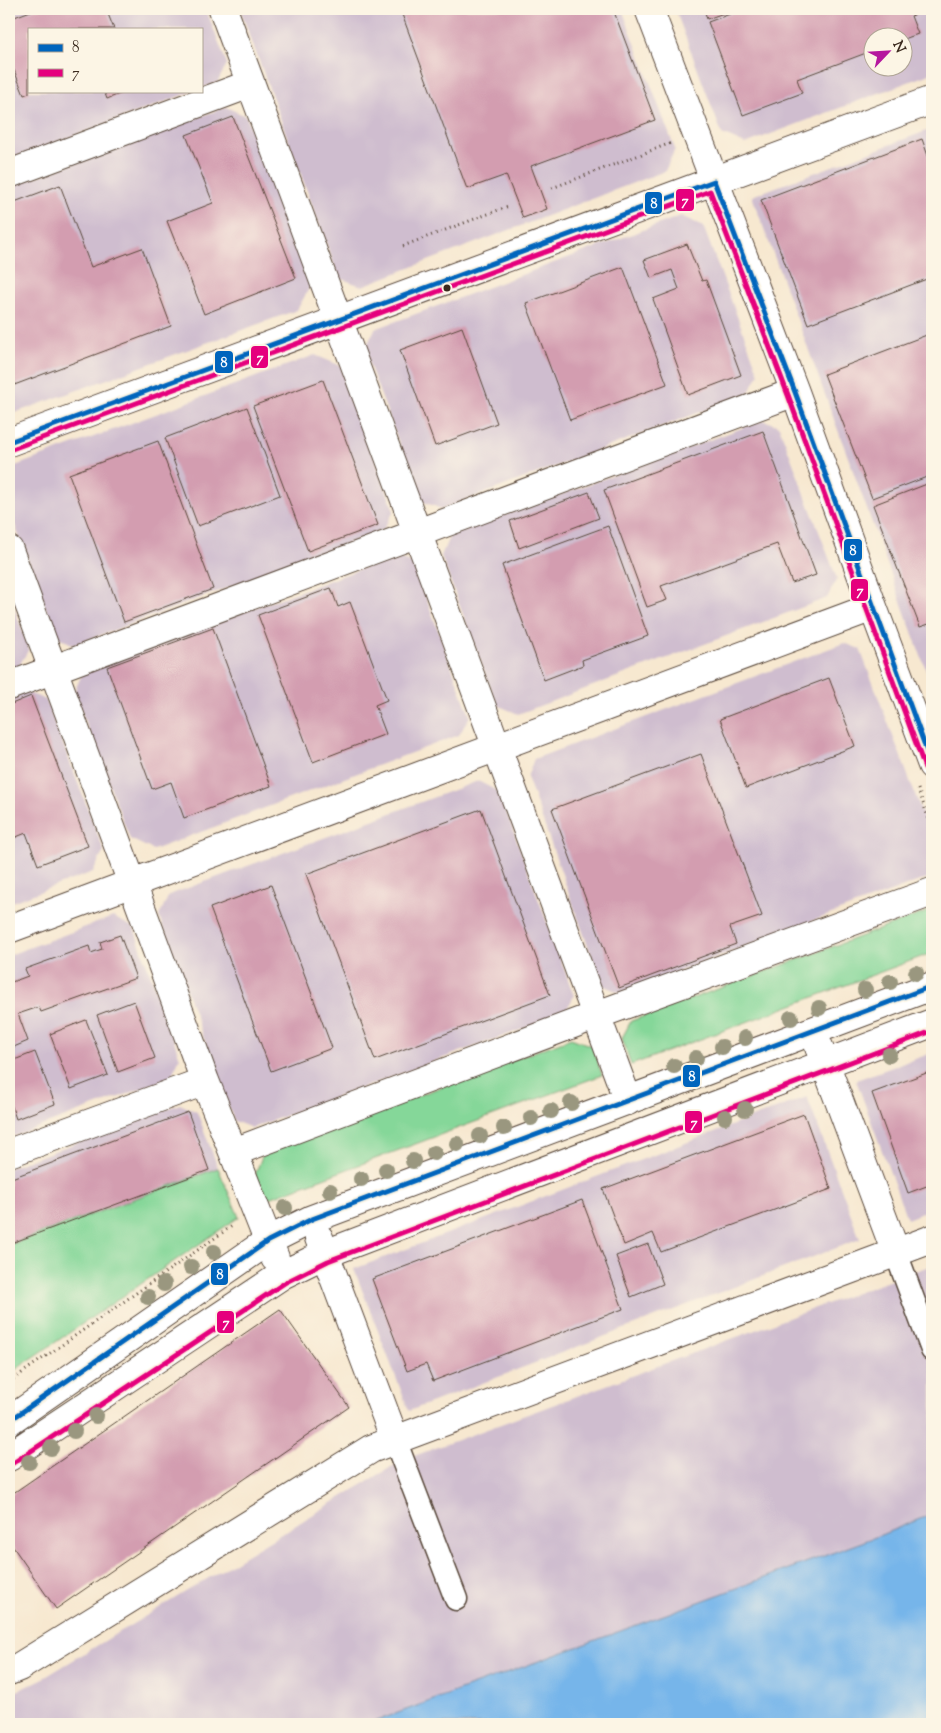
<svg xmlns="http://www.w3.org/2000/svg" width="941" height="1733" font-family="'Sorts Mill Goudy',serif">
<rect width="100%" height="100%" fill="#fcf5e5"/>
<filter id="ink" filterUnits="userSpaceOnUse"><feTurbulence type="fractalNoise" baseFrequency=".02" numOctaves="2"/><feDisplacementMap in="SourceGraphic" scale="10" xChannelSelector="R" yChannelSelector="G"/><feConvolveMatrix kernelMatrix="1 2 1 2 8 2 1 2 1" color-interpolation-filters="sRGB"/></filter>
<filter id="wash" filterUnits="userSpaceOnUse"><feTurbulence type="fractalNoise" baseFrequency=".0096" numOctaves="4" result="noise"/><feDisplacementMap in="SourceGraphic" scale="20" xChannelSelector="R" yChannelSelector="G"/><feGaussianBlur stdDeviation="1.12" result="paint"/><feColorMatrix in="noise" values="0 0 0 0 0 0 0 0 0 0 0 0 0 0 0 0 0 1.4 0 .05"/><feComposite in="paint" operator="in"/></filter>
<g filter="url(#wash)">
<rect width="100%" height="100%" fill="#f7e8d0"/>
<path fill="#cfbdcf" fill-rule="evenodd" d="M9,9H206L227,64L217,83L201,88V29H29V91H194L9,160Z
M240,9H622L675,149L665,171L362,286L339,278Z
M675,9H932V73L745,144L722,134ZM874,38H904V68H874Z
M226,107L246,116L311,285L297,310L9,415V187Z
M932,129V686L752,196Z
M681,216L703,226L759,374L748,394L442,509L421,501L364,351L375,329Z
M315,355L341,366L394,511L383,530L74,645L56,636L9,509V472L10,468Z
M764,420L779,426L837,579L827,598L518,714L497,705L441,556L450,535Z
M396,556L414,565L470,716L459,735L153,850L130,839L74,692L84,670Z
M9,594L29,649L17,669L9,672Z
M844,643L860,649L932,839V874L930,877L621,993L602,985L527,777L534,759Z
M26,692L46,700L104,851L93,872L9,903V698Z
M478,781L499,792L574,996L564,1014L252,1128L234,1121L159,916L169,895Z
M113,917L134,928L180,1058L170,1078L9,1138V955Z
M932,1053V1209L907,1219L856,1080Z
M807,1097L860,1239L409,1411L354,1269Z
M180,1104L197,1112L218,1168L9,1245V1168Z
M932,1265V1514L881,1535L368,1724H9V1695L42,1679L403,1460Z"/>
<path fill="#85d799" stroke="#60805c" d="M932,910V953L631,1065L622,1038L631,1021Z
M571,1038L592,1046L602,1075L264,1200L255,1175L263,1154Z
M218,1168L239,1217L9,1374V1245Z"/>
<path fill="#76b5ea" stroke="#587084" d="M932,1514V1724H368L881,1535Z"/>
<g id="blocks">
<path fill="#d39db0" d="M36,9H106L114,29H29V93L24,95L14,70L9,72V19Z
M400,9H613L655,120L531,166L547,209L523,218L506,175L467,189Z
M704,9H735L707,19Z
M744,9H930L911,16L918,34L904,39V38H874V50L797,79L802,93L743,115L708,22Z
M104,91H127L107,99Z
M233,117L296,278L204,314L167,221L213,203L186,135Z
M922,139L932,167V277L808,324L761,200Z
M60,185L91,267L142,248L171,326L9,387V204Z
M687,244L702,281L706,280L741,375L688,395L653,299L679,289L672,270L651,278L644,260Z
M623,267L667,384L570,420L526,303Z
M462,327L497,423L435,446L400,350Z
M932,333V475L872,498L824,374Z
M323,380L378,525L308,551L253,406Z
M247,407L280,495L198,526L165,438Z
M763,431L816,575L792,583L777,544L661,586L667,600L647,607L604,490Z
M158,441L213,589L124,622L69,474Z
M932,482V623L920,627L873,505Z
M589,492L599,518L519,548L510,521Z
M608,526L648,636L582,660L583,665L544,680L502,565Z
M331,588L338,607L350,602L387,700L375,705L386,734L313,762L258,615Z
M213,628L271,786L184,818L171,782L152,789L107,667Z
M829,678L855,746L746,788L720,719Z
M31,696L88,846L38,865L26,833L9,840V705Z
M701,754L762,916L730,927L736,944L619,988L552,809Z
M481,809L550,995L375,1060L306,874Z
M271,885L332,1048L271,1071L210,908Z
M120,935L136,978L41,1012L39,1007L18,1014L28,1041L9,1049V983L28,976L25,969L89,946L91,953L102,949L100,942Z
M134,1001L155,1058L118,1072L97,1015Z
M86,1020L108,1075L71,1089L50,1034Z
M35,1052L55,1104L16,1119L9,1098V1062Z
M932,1071V1184L908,1193L872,1093Z
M188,1112L209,1170L9,1244V1179Z
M804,1114L831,1189L661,1252L653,1233L624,1245L603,1189Z
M582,1200L623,1309L433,1381L426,1364L407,1371L372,1279Z
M648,1244L663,1284L631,1297L616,1256Z
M280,1309L349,1407L56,1609L9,1541V1496Z"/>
</g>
</g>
<g filter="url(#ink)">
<use href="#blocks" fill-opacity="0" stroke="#574639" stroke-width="1"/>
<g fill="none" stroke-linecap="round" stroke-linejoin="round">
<g stroke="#574639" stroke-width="25">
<path id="street" d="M896,1253L932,1350
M395,1440L456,1599"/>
</g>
<g stroke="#574639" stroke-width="30">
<path id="secondary" d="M223,9C357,373 495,736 628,1101
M649,9L795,392L873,607L932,765
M9,174L250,84
M9,442L932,100
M9,550L205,1081L275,1258
M9,686L795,392
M9,929L873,607
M819,1047L896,1253
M234,1152L597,1015L932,892
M9,1153L205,1081
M319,1238L395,1440
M9,1421L268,1241L312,1219L932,986
M9,1457L282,1275L325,1254L932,1023
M9,1671L19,1667L371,1449L932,1239"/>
</g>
<path stroke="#574639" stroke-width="3" stroke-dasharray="1 4" stroke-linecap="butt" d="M552,188L671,143
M403,246L509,206
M918,789L932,828
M9,1382L232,1226"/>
<use href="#street" stroke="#fff" stroke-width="22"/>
<use href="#secondary" stroke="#fff" stroke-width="28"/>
<g stroke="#fcf5e5" stroke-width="9">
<path id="bus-1" d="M9,442L714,181L795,392L932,765
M9,1421L268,1241L312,1219L932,986"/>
</g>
<g stroke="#fcf5e5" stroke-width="9">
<path id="bus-2" d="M12,449L710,191L788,395L925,768
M13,1463L286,1282L328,1261L932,1031"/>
</g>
<use href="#bus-1" stroke="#0065bd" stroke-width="5"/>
<use href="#bus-2" stroke="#e5007d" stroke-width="5"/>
</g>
<g fill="#9a977f">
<circle cx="916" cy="973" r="8"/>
<circle cx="890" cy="982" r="8"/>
<circle cx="865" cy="990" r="8"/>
<circle cx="819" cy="1008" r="8"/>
<circle cx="791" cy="1018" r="8"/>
<circle cx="745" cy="1038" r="8"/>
<circle cx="722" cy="1047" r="8"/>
<circle cx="889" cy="1055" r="8"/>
<circle cx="696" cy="1058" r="8"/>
<circle cx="674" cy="1066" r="8"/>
<circle cx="571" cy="1103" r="8"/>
<circle cx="745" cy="1109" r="8"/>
<circle cx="551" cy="1111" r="8"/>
<circle cx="725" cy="1117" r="8"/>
<circle cx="531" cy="1118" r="8"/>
<circle cx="504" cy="1128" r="8"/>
<circle cx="480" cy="1136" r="8"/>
<circle cx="457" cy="1144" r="8"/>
<circle cx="434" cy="1153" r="8"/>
<circle cx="413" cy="1161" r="8"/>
<circle cx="386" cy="1170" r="8"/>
<circle cx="361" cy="1179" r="8"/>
<circle cx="330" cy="1191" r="8"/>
<circle cx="285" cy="1208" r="8"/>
<circle cx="214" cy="1252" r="8"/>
<circle cx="191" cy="1267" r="8"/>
<circle cx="164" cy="1284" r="8"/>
<circle cx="148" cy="1297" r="8"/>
<circle cx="96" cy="1416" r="8"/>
<circle cx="74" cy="1431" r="8"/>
<circle cx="51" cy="1448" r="8"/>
<circle cx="29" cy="1462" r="8"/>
</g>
</g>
<circle fill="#3b2a1e" stroke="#fcf5e5" stroke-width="2" cx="447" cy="288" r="4.5"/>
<g stroke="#fcf5e5" stroke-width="2">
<rect x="675" y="188" width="20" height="24" rx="5" fill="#e5007d"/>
<rect x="644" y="191" width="19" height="24" rx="5" fill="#0065bd"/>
<rect x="250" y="345" width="19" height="24" rx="5" fill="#e5007d"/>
<rect x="214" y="350" width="20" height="24" rx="5" fill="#0065bd"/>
<rect x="843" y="538" width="20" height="24" rx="5" fill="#0065bd"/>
<rect x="850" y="578" width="19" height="24" rx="5" fill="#e5007d"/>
<rect x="682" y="1064" width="19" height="24" rx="5" fill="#0065bd"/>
<rect x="684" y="1110" width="19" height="24" rx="5" fill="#e5007d"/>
<rect x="210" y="1262" width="19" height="24" rx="5" fill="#0065bd"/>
<rect x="216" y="1310" width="19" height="24" rx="5" fill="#e5007d"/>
</g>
<g font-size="14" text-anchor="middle" font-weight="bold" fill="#fff">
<text x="685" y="205">7</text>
<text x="654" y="208">8</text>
<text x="260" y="362">7</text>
<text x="224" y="367">8</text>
<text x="853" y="555">8</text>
<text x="860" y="595">7</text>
<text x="692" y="1081">8</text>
<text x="694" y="1127">7</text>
<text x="220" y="1279">8</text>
<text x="226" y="1327">7</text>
</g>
<rect width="941" height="1733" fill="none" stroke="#fcf5e5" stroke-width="30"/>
<rect x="28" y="28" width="175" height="65" fill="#fcf5e5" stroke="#afa495"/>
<rect x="38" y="44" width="25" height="8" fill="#0065bd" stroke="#afa495"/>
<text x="72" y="52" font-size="15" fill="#3b2a1e">8</text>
<rect x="38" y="69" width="25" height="8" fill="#e5007d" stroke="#afa495"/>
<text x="72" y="78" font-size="15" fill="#3b2a1e">7</text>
<g transform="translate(888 52) rotate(65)"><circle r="24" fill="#fcf5e5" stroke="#afa495"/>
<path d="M0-4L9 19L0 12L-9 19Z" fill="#b5179e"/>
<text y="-8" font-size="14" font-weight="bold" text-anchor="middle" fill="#3b2a1e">N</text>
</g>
</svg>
